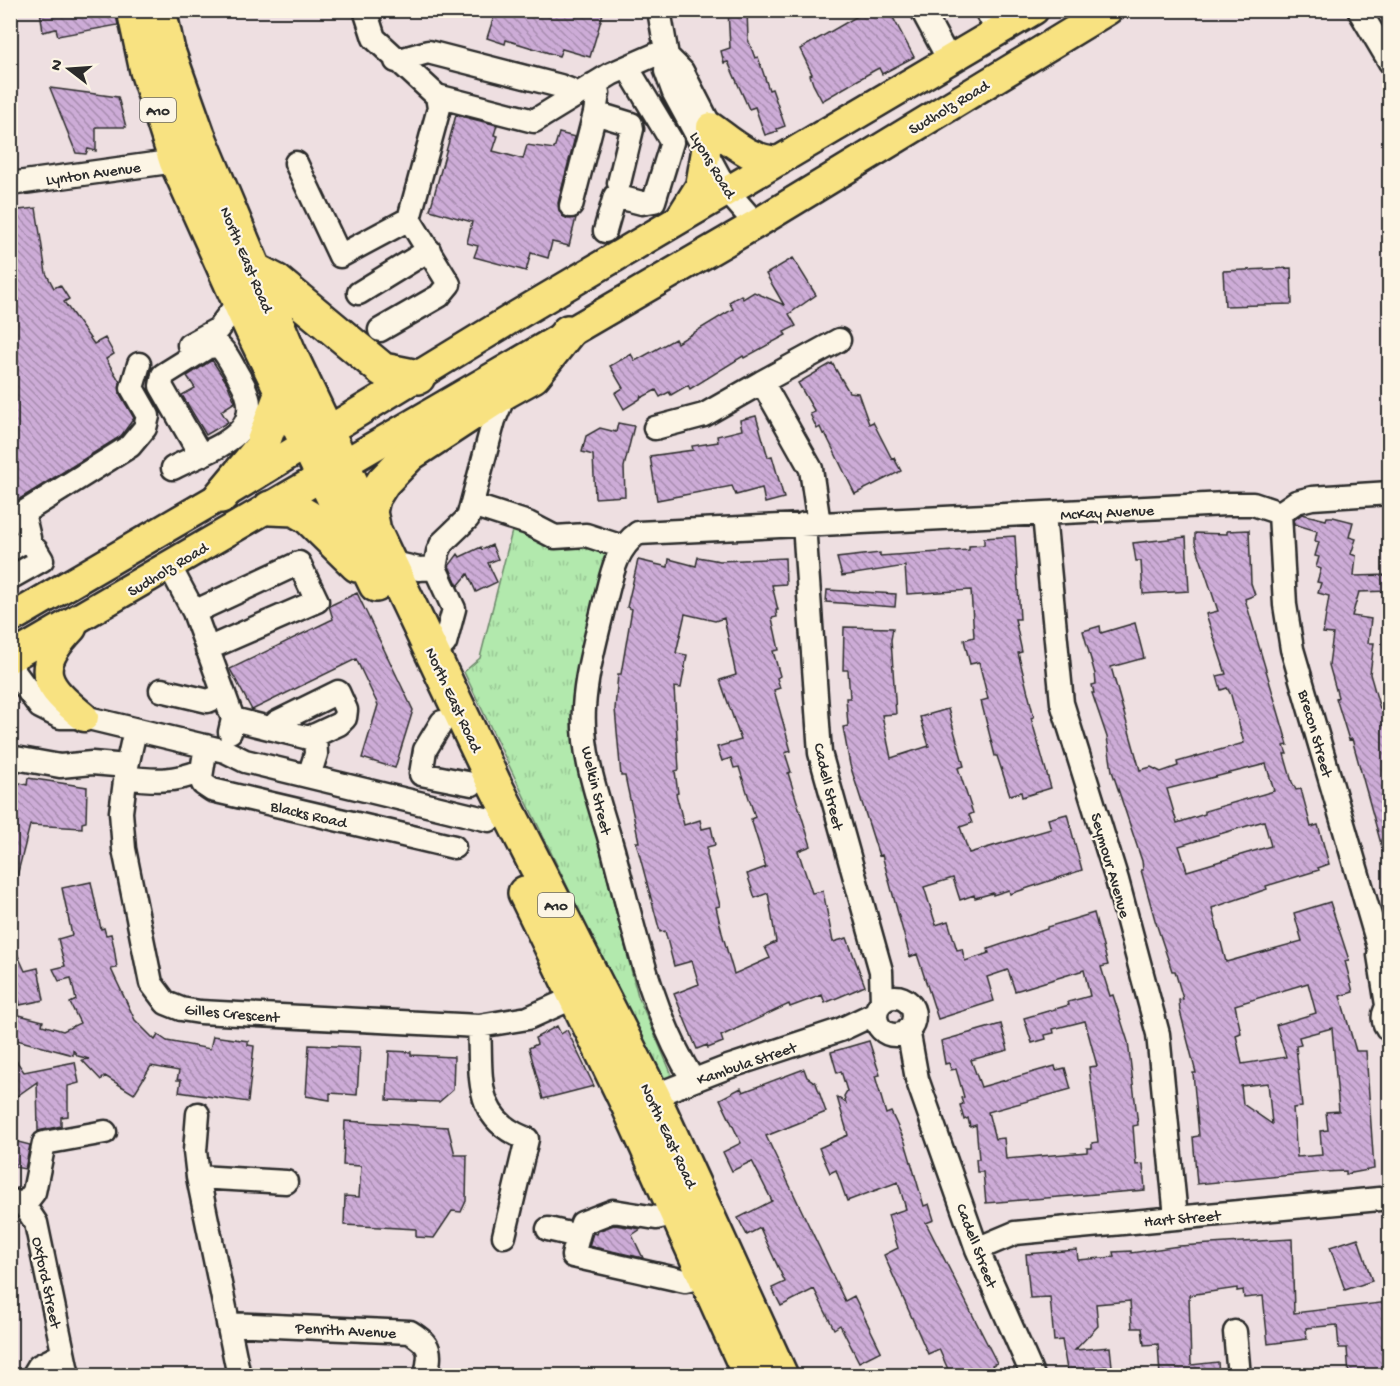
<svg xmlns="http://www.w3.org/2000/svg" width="1400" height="1386" font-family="'Gochi Hand',sans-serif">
<defs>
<pattern id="park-tufts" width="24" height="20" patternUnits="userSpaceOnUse" patternTransform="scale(1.5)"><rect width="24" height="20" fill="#b2e9ad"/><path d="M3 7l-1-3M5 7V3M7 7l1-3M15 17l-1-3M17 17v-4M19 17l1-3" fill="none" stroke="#99c895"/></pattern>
<pattern id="building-back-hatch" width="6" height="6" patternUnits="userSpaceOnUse" patternTransform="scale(1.5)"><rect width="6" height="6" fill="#cdacd7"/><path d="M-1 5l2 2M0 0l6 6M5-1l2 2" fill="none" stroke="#a78caf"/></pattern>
</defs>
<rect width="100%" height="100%" fill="#eedfe1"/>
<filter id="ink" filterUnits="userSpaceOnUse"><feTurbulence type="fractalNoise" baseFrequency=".0167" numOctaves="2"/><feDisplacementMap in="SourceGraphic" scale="12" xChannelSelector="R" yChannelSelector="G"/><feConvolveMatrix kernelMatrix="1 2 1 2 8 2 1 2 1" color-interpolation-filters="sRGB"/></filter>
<g filter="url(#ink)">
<path fill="url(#park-tufts)" stroke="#6e8a6c" stroke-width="1.5" d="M513,527L577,543L608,548L587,640L581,777L638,996L672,1075L671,1079L663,1085L464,672L480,658Z"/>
<path fill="url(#building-back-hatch)" stroke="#2b2b2b" stroke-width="1.5" fill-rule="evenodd" d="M40,10H115L118,25L58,36L56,29L43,32Z
M496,10H604L590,57L562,49L559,56L506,40L505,44L487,38Z
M728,10H747L748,39L755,58L758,57L769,90L772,89L785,126L777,129L778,131L765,135L755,107L749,109L728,62L724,63L721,51L730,48Z
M868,10H889L914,57L882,74L879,68L875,70L822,101L813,84L810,75L812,74L800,49Z
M50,88L118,97L126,127H96V151L88,149L86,154L76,153Z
M456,115L497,125L494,135L498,136L493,151L523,159L527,145L554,149L559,133L575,137L558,203L562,216L568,219L576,218L569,246L552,242L548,258L531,253L526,271L474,257L478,246L467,243L472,222L430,210Z
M36,208L46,273L54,288L60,285L69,299L64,302L94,344L105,338L114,354L106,359L120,382V394L134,418L121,436L10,505V211Z
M793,258L816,295L789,314L796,326L784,332L786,335L744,358L743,356L690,389L688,385L671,395L669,392L660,397L656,390L641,398V395L640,399L624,409L615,393L623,388L610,366L631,354L635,361L675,339L677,343L733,309L729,302L741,295L743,299L754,292L784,305L766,274Z
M1291,268L1292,304L1225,306L1223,271Z
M212,360L227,383L235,402L221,411L228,422L206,435L182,395L195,388L187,376Z
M832,363L849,392L858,393L869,424L873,422L892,459L894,458L901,471L855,494L825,433L823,434L820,427L817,429L810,414L815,412L798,383Z
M756,416L768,457L772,456L784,498L765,503L762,488L736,495L732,486L657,500L650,456L693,450L692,446L718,442L717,436L742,430L740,420Z
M618,423L634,426L624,467L625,496L595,498L593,455L582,452L586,436L600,428L616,432Z
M1302,514L1326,520L1327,517H1333L1353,522L1349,537L1356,539L1351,554L1356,556L1354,576L1389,575V591L1359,592L1352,616L1371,619L1368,643H1374L1370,674L1380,709L1387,707L1389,717V862H1386L1352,739L1349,740L1336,698L1338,697L1329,665L1333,634L1323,633L1329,596L1318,593L1321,583L1317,582L1321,569L1316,567L1319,557L1315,556L1319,542L1315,541L1317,531L1294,524V520Z
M1249,530L1251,583L1255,595L1245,599L1288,745L1284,746L1287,754H1284L1292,782L1296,790L1301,789L1311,827L1318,825L1329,864L1318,868L1319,870L1266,886L1267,889L1212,908L1226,962L1302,941L1294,913L1330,902L1349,960L1345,961L1353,992L1340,996L1356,1051H1366L1374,1169L1346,1174V1171L1324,1172L1197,1184L1193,1137L1199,1136L1193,1073H1196L1180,1011L1179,1000L1183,999L1175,971H1172L1155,920L1141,870H1143L1142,861L1112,771L1107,737L1092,693H1094L1092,685L1096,684L1095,674L1083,631L1100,626L1101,633L1135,623L1144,658L1111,667L1140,770L1151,767L1161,772L1178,766L1177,762L1244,743L1231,695L1227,688L1221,690L1217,676L1226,674L1206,614L1218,611L1195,542V533L1227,534V531ZM1266,764L1274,791L1205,811V814L1177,823L1167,789ZM1264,821L1271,846L1187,871L1179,846ZM1308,983L1316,1013L1276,1025L1286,1057L1242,1064L1236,1035L1241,1033L1235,1005ZM1332,1028L1339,1111L1326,1112L1328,1130L1320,1131L1322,1155L1297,1157L1293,1108L1302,1107L1296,1046L1301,1045L1299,1037ZM1268,1083L1272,1124L1243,1104L1241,1086Z
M1015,536L1020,619H1015L1022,652L1018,653L1034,717L1031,718L1051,788L1022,797L1021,792L1010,795L997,756H995L981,701L988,699L979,662L970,664L964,640L974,637L971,590L907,594L905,566L842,576L837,558L880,553V556L969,550V546L984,545V538Z
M1186,537L1189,591L1143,594L1141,561H1136L1133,543Z
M492,545L498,559L488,563L497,582L476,592L468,574L458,586L449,566L458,554L460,557L481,547L482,550Z
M698,557L720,561L785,558L786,584L772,585L778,610H776L777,617L772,618L779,650L773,651L780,676L777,678L780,688L774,690L791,751L785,753L791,772L788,773L811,846L798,851L812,893L823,891L833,942L847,938L865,986L825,1003L822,995L790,1007L789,1004L721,1036L723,1042L708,1048L707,1045L697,1049L674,994L699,984L692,961L674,966L665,931L660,932L636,842H639L625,776H621L615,709L618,674H621L632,609L627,607L638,560L668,567L669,559L696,566ZM685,614L715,621L724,618L736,675L720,680L741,740L717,747L722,761L731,758L734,768L739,767L755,817L751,819L766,867L747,874L755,898L768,893L776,942L765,947L770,958L734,974L722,933L716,907L720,906L707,855V847L715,845L711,827L702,829L700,820L684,825L676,794L678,793L675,771L679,770L674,687L681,688L687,655L676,653Z
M827,590L896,594L895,607L826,602Z
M357,593L413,710L395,768L362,758L378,705L356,659L252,710L230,669L333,619L329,606Z
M844,627L893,628L891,640L896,714L882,715L891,758L929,746L920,717L948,709L964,766L958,768L973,813L969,815L972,823L960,827L969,853L1051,829L1048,819L1067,814L1082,870L1010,894L1009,890L993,895V893L975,898L974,895L960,900L953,878L924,887L936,925L948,921L957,950L962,949L965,961L989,953L988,949L1047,929V927L1094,913L1108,965L1101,967L1110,996L1113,995L1128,1042L1138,1125L1133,1126L1136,1165L1143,1164L1145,1190L986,1203L983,1172H977L976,1159H979L976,1125L970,1127L968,1118L964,1120L960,1105L963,1104L961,1098L964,1097L956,1069L951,1070L949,1063L945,1064L941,1041L1001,1024L1008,1050L971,1060L981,1087L1055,1066L1056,1070L1065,1068L1071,1089L988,1112L995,1139L1004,1138L1006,1159L1087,1152V1148H1092V1143L1098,1142L1089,1067L1097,1066L1085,1021L1053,1029L1054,1033L1045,1035L1046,1039L1032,1043L1024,1018L1069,1005L1068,1002L1090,996L1084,970L1015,991L1008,970L987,977L994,1001L938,1019L917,954L910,957L882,855L879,856L850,765L843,727L848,726L846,698H850L848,670H843Z
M28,778L87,787L86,822L82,823V828L30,825L15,884H10V780L27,785Z
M91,882L101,929L104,928L106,935L111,934L114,947L117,968L111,969L135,1020L155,1040L158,1035L167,1041L210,1049L213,1036L248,1041V1045L254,1046L248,1102L179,1092L181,1080H177L179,1071L151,1066L134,1094L105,1076L101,1080L82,1060L89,1059L78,1056L73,1050V1055L13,1039L19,1015L43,1021L42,1025L63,1031L80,1023L70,1003L76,1000L71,978L59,981L53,969L65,966L58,939L72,935L62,888Z
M14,947L25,971L38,968L44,1000L20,1005L10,958V948Z
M557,1026L561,1034L567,1030L594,1086L543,1099L529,1048L537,1044L535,1038Z
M869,1041L880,1075L875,1076L886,1114L891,1112L905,1142L924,1206L929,1204L934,1220L926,1223L997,1363L992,1365L996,1376H951L939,1349L928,1354L884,1255L898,1248L888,1215L906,1209L898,1182L847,1201L836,1170L830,1173L819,1148L848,1135L837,1097L846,1103L844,1096L847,1091L841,1071L837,1073L831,1052Z
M309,1045L360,1047L357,1095L330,1093V1100L306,1096Z
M389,1051L411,1052V1055L454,1057L453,1090L439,1102L387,1100Z
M10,1052L24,1072L75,1062L79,1083L68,1086V1116L61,1117V1126L38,1131L37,1082L17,1096L10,1086Z
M804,1069L807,1077L816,1083L826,1112L766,1136L845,1301L854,1296L881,1351L859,1362L840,1325L834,1329L814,1289L781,1306L772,1288L785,1282L760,1228L747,1235L738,1218L772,1201L752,1161L732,1171L723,1152L741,1143L720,1099L741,1088L743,1092Z
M345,1121L448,1127L455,1155H467L466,1201L461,1212L452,1211L434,1238L416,1237V1229L344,1225L345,1196L359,1197L361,1166L343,1165Z
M10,1140L30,1145L25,1169L14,1167L15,1163L10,1162Z
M614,1225L641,1229L632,1235L643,1258L589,1246L593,1233L597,1234L598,1231Z
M1358,1238L1372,1281L1345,1290L1330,1247Z
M1292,1239L1294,1313L1389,1302V1376H1349L1347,1348H1339L1337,1325L1306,1328L1307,1339L1268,1344L1263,1296L1244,1298L1243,1290L1237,1291V1288L1189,1295L1191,1365L1218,1362L1219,1376H1160L1158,1344L1144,1345L1142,1328H1132L1130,1301L1096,1304L1098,1326L1075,1350L1110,1347L1112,1366L1067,1370L1062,1340L1054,1341L1050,1297L1030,1298L1026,1254L1077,1250L1078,1260L1114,1257L1113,1252L1131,1251V1253L1179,1246Z"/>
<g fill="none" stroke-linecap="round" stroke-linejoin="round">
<g stroke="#2b2b2b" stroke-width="27">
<path id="minor" d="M365,10L374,38L437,96L534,121L611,74L666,50
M659,10L667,56L666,71L674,93L727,191L756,224
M922,10L949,60
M986,10L998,31
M1359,10L1390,62
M667,56L682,71L718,141
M396,61L428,52L560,86L570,90L575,96
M595,113L631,124L632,129L619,183
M296,163L340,256L409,219
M10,184L176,161
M571,206L595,113L598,93L594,84
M605,231L615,196L642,203L654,201L672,142L627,67
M359,293L429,250
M380,330L439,296L449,284L409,219L439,108L437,96
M189,345L218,329L239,301
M762,382L839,340
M655,428L704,415L762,382L811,469L819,524
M173,468C211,448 274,435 239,377C233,367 227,352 218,346L208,347L163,375L161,386L200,454
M472,505L528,523L555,537L586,535L623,547
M1280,513L1285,605L1292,649L1379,947L1390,970
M1280,513L1296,502L1312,498L1390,493
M1044,515L1062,703L1117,880L1158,1034L1176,1217
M10,521L130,446L145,428L148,416L132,388L139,364
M804,524L820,753L881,971L882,1002
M10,550L29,538L23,513
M390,562L419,569L435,568
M170,567L194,612L224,694L233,719L230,732
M10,578L42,560L36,550
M194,612L299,563L317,601L207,649
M433,655L445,643L454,609L435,568L438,552L442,543L468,518L494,420L506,391
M10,666L40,707L60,717H84L225,751L245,761L489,820
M161,690L208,701L224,694
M233,719L309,738L339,724L345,718L346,710L338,692L277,722L272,728
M442,722L425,750L421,774L472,784
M135,730L127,766L121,812L124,849L151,983L166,1003L181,1009L200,1012L479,1026L528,1018L575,997
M206,746L201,777L203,784L212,790L454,847
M10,757L60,766L92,763L127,766
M309,776L316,754L315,735
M125,777C153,781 175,782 201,771
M1379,955L1387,1005
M876 1016a19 19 0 1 1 38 0a19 19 0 1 1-38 0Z
M1390,1004C1382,1012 1381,1023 1390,1031
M479,1026C482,1076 472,1119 527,1139L504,1236
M908,1029L917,1079L977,1249L1033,1376
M693,1080C650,1010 634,929 613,850C600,804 581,756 584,708C586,673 596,639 604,605C611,579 614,550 638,533L1226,504H1253L1280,513
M653,1096L728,1067L840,1030L876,1013
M198,1114L195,1151L198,1177L239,1376
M198,1177L286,1182
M10,1200L24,1205L36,1223L68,1376
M24,1205L34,1192L44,1143L105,1132
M548,1229L578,1236L573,1256L685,1281L706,1276
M578,1236L582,1223L613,1211L656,1218L677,1213
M977,1249L1015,1233L1390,1198
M228,1324L410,1332C432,1346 431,1351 426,1376
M1235,1332L1239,1376
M33,1376L39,1366L63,1354"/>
</g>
<g stroke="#2b2b2b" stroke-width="33">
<path id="major" d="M711,127C733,143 750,160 779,161
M680,218L700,186L706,151
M10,619L226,493L519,314L1034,10
M72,628C32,670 45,685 84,717
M10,658L756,224L1108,10"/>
</g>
<g stroke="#2b2b2b" stroke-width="38">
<path id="highway" d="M134,10L147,71L176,161L252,330L376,585
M159,10L168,51L198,135L289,352L495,785L653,1096L781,1376
M251,268L276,281L383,370L418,377
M221,496L261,448L282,392
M270,508L294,509L308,517L357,565
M373,526L370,512L373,498L383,482L410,454L506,391L533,376L568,332
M525,893L628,1105L750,1376"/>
</g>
<use href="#minor" stroke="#fcf5e5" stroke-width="22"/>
<use href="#major" stroke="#f8e281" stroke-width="28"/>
<use href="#highway" stroke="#f8e281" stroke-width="33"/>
</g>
</g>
<g text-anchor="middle" stroke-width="4.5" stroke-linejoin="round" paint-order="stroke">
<g fill="#fcf5e5" stroke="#6a6863" stroke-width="1.5">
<rect x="140" y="98" width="36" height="24" rx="4.5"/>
<rect x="538" y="893" width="36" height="24" rx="4.5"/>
</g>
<g font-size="15" font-weight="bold" fill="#2b2b2b">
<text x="158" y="115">A10</text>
<text x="556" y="910">A10</text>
</g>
<g font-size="16" fill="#2b2b2b" stroke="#fcf5e5">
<text transform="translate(948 106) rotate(-31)" y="6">Sudholz Road</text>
<text transform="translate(714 164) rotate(59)" y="6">Lyons Road</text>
<text transform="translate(93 172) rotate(-8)" y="6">Lynton Avenue</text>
<text transform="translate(248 259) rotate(67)" y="6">North East Road</text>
<text transform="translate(1107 511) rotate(-3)" y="6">McKay Avenue</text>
<text transform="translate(167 568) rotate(-31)" y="6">Sudholz Road</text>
<text transform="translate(455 699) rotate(65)" y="6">North East Road</text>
<text transform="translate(1317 733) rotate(74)" y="6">Brecon Street</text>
<text transform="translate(830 786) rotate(77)" y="6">Cadell Street</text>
<text transform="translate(598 790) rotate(77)" y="6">Welkin Street</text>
<text transform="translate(309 813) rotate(13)" y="6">Blacks Road</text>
<text transform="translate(1112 865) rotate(74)" y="6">Seymour Avenue</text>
<text transform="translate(232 1012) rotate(5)" y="6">Gilles Crescent</text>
<text transform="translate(746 1062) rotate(-19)" y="6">Kambula Street</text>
<text transform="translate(670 1135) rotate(65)" y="6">North East Road</text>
<text transform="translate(1182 1217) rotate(-5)" y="6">Hart Street</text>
<text transform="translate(978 1245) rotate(69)" y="6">Cadell Street</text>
<text transform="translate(48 1282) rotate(78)" y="6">Oxford Street</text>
<text transform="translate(346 1329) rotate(3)" y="6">Penrith Avenue</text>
</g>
</g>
<rect width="1400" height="1386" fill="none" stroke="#fcf5e5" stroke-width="36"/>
<rect x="18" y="18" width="1364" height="1350" fill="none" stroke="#2b2b2b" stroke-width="2" filter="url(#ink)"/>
<g transform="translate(69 69) rotate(287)" stroke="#fcf5e5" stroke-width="4.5" paint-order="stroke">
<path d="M0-4.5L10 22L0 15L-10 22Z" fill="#2b2b2b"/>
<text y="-9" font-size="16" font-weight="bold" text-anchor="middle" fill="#2b2b2b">N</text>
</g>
</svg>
